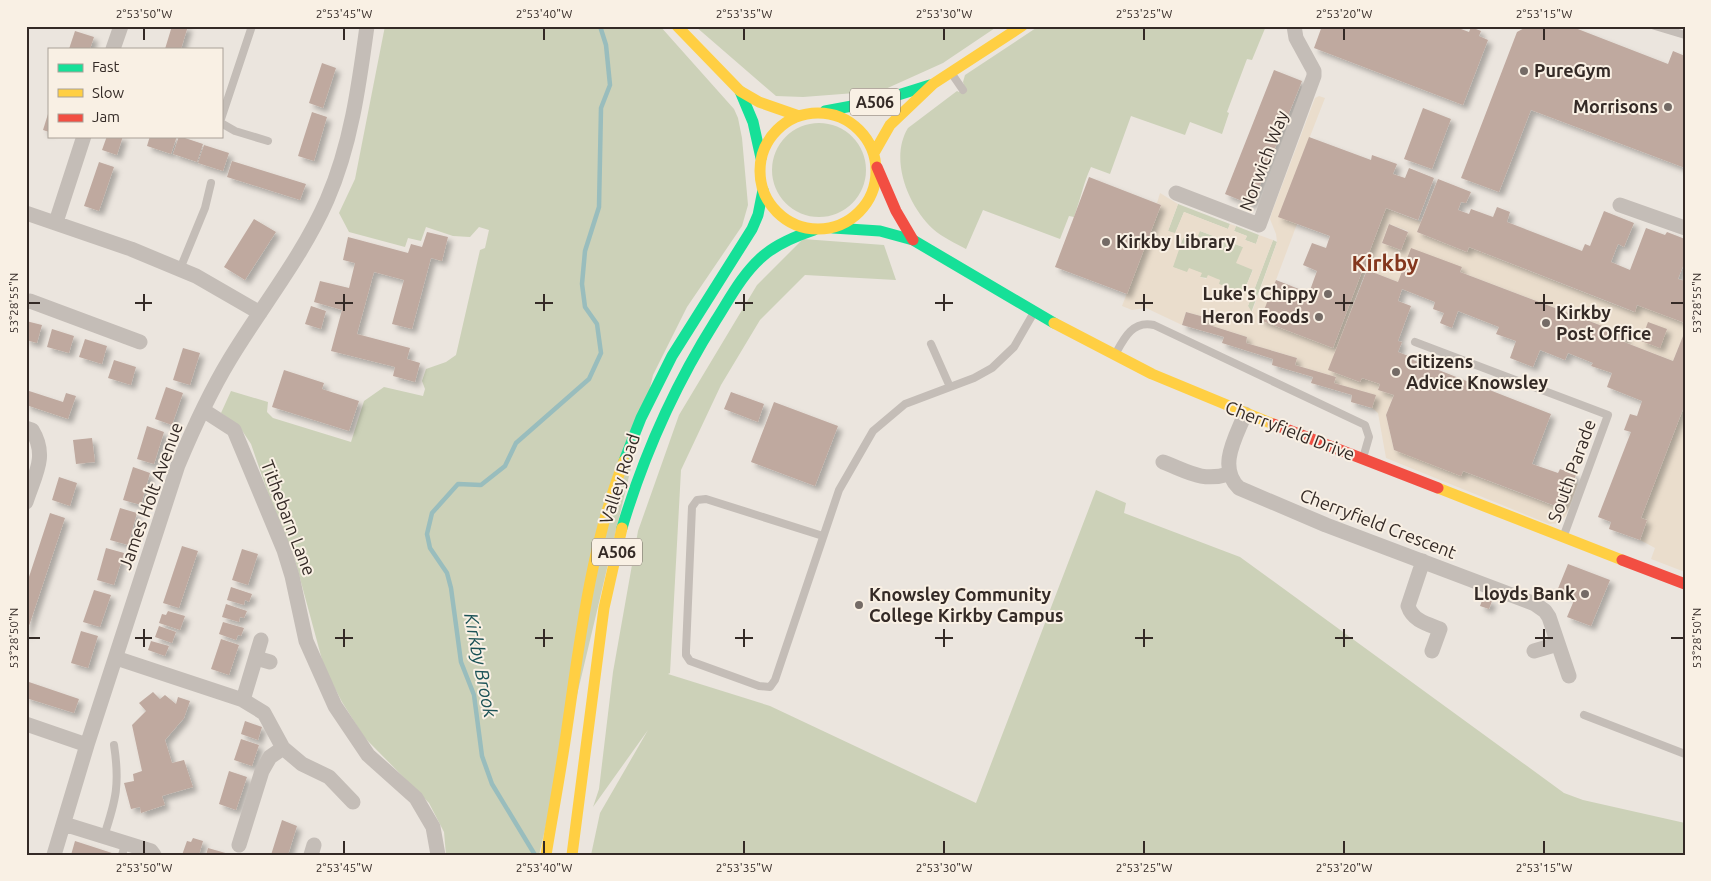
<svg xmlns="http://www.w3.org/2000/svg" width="1711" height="881" font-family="Ubuntu,sans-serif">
<defs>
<filter id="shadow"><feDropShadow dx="4.5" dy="4.5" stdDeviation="2.5" flood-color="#0004"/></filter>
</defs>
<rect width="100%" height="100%" fill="#ebe5de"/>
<path fill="#ccd1b8" d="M385,26H660L734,109L738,118L742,138L748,205L742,226L687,307L653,375L539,855H446L444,832L429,803L364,737L342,702L324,667L295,560L269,496L251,444L239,426L221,413L231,391L268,402L267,412L273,418L351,442L364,401L384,387L423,396L425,389L422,381L426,369L446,362L456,355L480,250L485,248L489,230L479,227L470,237L453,236L426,227L421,241L408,238L405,247L349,232L339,213L355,179Z
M695,26H998L943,63L881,91L803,97L776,96Z
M1039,26H1266L1252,60L1247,59L1227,112L1229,113L1222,134L1190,122L1185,135L1131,116L1110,174L1091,167C1083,184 1081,198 1074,217L1069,216L1060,239L983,210L966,249C955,243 942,237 933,229C908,206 889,159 908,128L957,91L959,92L965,88L963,82L965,75Z
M772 170a47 47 0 1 1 94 0a47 47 0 1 1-94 0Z
M1178,204L1230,224L1228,229L1184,212L1175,234L1168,231Z
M1236,226L1259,235L1256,244L1245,240L1247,236L1234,231Z
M1200,231L1243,247L1253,269L1243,294L1218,284L1220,280L1200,277L1201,273L1189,269L1188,273L1172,267L1183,238Z
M803,239L884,245L896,280L805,275L760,320L721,385L681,470L670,673L668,674L770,706L976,803L1096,490L1126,503L1124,513L1240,557L1564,793L1583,800L1685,823V855H591L600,813L648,730L593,807L599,789L613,672L638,531L679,415L757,285Z
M1273,240L1277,242L1251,313L1248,306Z
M1177,279L1185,282L1178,301L1170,298Z
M1196,286L1203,289L1196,308L1189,305Z
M1214,293L1221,296L1214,315L1207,312Z
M1232,301L1240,303L1233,322L1225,319Z"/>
<path fill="#eaddcc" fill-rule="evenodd" d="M1319,96L1325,98L1279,216L1297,224L1261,320L1333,348L1386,208L1421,222L1417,232L1467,252L1469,247L1634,312L1638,305L1685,323V331L1673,361L1624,342L1626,335L1460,272L1462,267L1398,282L1366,270L1329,370L1360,382L1362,378L1380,384L1378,390L1394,395L1386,415L1394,450L1463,471L1557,507L1565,504L1574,483L1578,484L1566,516L1560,523L1549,524L1386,458L1378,413L1372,408L1375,395L1334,383L1336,377L1295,365L1297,358L1246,343L1247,337L1206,324L1208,318L1186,312L1182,325L1146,308L1132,310L1122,306L1161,205L1157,203L1160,193L1178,204L1168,231L1175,233L1184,212L1228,229L1230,224L1236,226L1234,231L1247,236L1245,240L1256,244L1259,235L1273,240L1248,306L1252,312L1277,242L1276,234L1270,219L1272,212L1315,98ZM1389,224L1408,231L1401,250L1382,243ZM1200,231L1243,247L1236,263L1253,270L1243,293L1219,284L1220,280L1208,275L1206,279L1200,277L1202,273L1189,268L1187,272L1173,267L1183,238L1195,243Z
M1685,404V572L1651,559L1655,548L1640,540L1647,520L1641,518Z"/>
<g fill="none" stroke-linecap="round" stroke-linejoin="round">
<path stroke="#99bdbd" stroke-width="4.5" d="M535,855L492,784L482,756L474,695L461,662L451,588L447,573L430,548L427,534L432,513L458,484L481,485L505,466L516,443L589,379L601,353L597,324L585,307L582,284L585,251L599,207L601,108L610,85L606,45L600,26"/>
</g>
<path fill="#bfa99f" filter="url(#shadow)" d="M172,26H188L181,49H165Z
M1322,26H1453L1469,32L1471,27L1481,31L1479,36L1488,40L1463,105L1314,48Z
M1528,26H1570L1668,64L1673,51L1685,56V168L1531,110L1499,192L1461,178L1517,32Z
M75,31L94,37L90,49H69Z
M322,63L336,68L323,108L309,103Z
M1274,70L1302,81L1252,205L1225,194Z
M1423,108L1451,119L1432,169L1404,159Z
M312,112L327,117L314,161L298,156Z
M48,114H49V132L43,130Z
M107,136H123L117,155L102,150Z
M150,136H177L171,154L147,146Z
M179,136L203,144L197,162L173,154Z
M1309,137L1371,160L1372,155L1397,164L1393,174L1405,178L1409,168L1434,178L1418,220L1386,208L1333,348L1260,320L1276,280L1309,293L1317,271L1303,265L1312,243L1326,248L1330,236L1278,217Z
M204,145L229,153L223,171L198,163Z
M232,161L306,184L300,200L227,177Z
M99,162L114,167L99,211L84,206Z
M1089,177L1161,205L1127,294L1055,267Z
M1438,179L1471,192L1466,203L1461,202L1458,210L1469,214L1471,209L1493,217L1497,207L1510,212L1507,222L1582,251L1585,244L1590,246L1604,211L1634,223L1624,247L1618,244L1611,262L1630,270L1646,228L1665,235L1667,232L1685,239V261L1678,279L1685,281V323L1637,305L1635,312L1469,247L1467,252L1417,232Z
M254,219L276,232L245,280L224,267Z
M1389,224L1408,232L1401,250L1382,243Z
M427,232L448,237L442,261L431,258L412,329L392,324L404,280L374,272L357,334L410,348L407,359L420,363L415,382L393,376L395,367L331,351L342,310L314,302L320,281L349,288L355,263L343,260L348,237L408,253L411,244L422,247Z
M1411,248L1462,267L1460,272L1626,335L1624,342L1673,361L1685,331V404L1641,518L1647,520L1640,540L1609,529L1611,522L1598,517L1631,432L1624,430L1630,414L1637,416L1642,401L1607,387L1612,373L1591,366L1593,363L1568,353L1565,360L1540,350L1533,367L1510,358L1516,341L1496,334L1499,327L1458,311L1452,328L1440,323L1444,313L1433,309L1435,302L1402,289L1398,301L1411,306L1398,341L1402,342L1398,352L1414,358L1413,360L1551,414L1532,464L1558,473L1560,469L1576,475L1565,504L1558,507L1463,471L1461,476L1394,450L1386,415L1394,395L1378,390L1380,384L1362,378L1360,382L1328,370L1367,270L1398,282Z
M311,306L326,311L321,329L305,324Z
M1186,312L1208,318L1206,324L1247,337L1246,343L1297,358L1295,365L1336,377L1334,383L1376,395L1372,408L1351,402L1352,395L1311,383L1313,377L1272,365L1273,359L1222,343L1224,337L1182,325Z
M26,321L42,325L37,343L26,340Z
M1648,322L1667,329L1660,348L1641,341Z
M52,329L74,336L69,353L47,347Z
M85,339L107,346L102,364L79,357Z
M183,348L200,353L190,385L173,380Z
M114,360L136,367L131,385L108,378Z
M284,370L324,383L322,389L359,401L349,431L272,407Z
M166,387L183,393L172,425L155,419Z
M26,390L63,402L66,393L76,396L68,419L26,405Z
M731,392L764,404L758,422L724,409Z
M774,402L838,426L815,486L751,462Z
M147,426L164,432L154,464L137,459Z
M92,438L95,462L76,464L73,440Z
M133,467L150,473L141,505L123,500Z
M59,477L77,483L70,506L52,500Z
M120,508L137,513L128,545L110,540Z
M50,513L65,518L26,635V586Z
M182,546L198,551L179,608L163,603Z
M106,548L124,553L114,585L97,580Z
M242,549L258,554L248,585L232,580Z
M1568,564L1610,580L1591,626L1567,617L1575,598L1557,591Z
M231,587L252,594L249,602L245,600L244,605L227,600Z
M94,590L111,595L100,627L83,622Z
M1483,598L1492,601L1489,609L1480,606Z
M226,604L247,611L244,618L240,617L239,622L222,617Z
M168,611L185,616L180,630L159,623L162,614L166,615Z
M223,622L244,628L241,636L238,635L236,640L219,634Z
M159,626L176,632L172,643L155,637Z
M81,631L98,636L88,668L71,663Z
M221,639L239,645L229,675L211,669Z
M151,641L169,646L165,656L148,650Z
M26,681L79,699L74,713L26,698Z
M153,692L160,699L165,695L176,704L178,697L190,701L184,718L165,740L172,763L184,760L193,787L162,796L165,805L141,813L140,807L131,809L124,783L134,781L133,774L142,771L132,725L146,711L139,703Z
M245,721L262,727L258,740L241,734Z
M241,739L259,745L252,766L234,760Z
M229,771L247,777L236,810L219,804Z
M282,820L297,826L288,855H271Z
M193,838L203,841L199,855H182L187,841L191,842Z
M75,841L112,853V855H71Z
M208,848L229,854V855H206Z"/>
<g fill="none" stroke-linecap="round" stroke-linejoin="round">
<path stroke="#c4bdb7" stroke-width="8" d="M1655,26L1685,35
M952,74L963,90
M221,119L252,26
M221,123L235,131L268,141
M180,269L205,208L211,183
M1415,342L1608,415L1564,535
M931,344L950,387
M1116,353C1124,338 1133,320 1154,325L1365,425L1369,437L1363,458
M823,536L706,499L697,500L692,507L686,650V655L690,661L759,686L770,687L775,680L839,490L873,431L905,404L974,378L992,368L1014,347L1033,314
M1584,715L1685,754
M104,836C116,800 120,784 114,745
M122,855L126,842"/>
<path stroke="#c4bdb7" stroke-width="15" d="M113,49L121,26
M1176,193L1259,225L1314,76V71L1296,38L1294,26
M1620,205L1685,228
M26,213L131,249L196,276L260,313
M56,222L84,136
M26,302L30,301L140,342
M203,410L234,430L284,550L292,576L306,641L335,706L368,755L416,798L433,827L438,855
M1245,414C1236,437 1217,467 1239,488L1326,525L1535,604L1545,611L1549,617L1569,676
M26,428L32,430C48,456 35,474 26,502
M1163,462C1189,472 1202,482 1229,474
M1423,561L1408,606C1413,621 1427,624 1440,629L1432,651
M1534,651L1558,644
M116,658L243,700L264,713L283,748L302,764L329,777L353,802
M256,658L270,662
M243,700L261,640
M26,724L87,745
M64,824L151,851L154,855
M239,845L262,771L270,757L283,748
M54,855L87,745L178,465C193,429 210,392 230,359C262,306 302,257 327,200C351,145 359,85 367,26
M311,855L314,845"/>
<path stroke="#16e098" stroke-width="11" d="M740,91L753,122L761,158
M825,111L879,101L930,85
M833,228L880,231L913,240L1054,323
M624,461L641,418L672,356L752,229L758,215L763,190
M622,528C644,454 675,385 716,320C730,298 743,273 763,256C778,243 796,236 814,230"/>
<path stroke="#ffcf43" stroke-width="11" d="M677,26L740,91L759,102L799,116
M760 171a58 58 0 1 1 116 0a58 58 0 1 1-116 0Z
M874,153L890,125L933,84L1022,26
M1054,323L1152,374L1273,424
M1438,488L1622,560
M546,855C553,813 561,770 567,728C580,639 591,545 624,461
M572,855L604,608L622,528"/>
<path stroke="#f24e42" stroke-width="11" d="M877,167L896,211L913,240
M1273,424L1438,488
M1622,560L1685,584"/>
</g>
<path fill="none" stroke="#342a26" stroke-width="2" d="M144,28V40M344,28V40M544,28V40M744,28V40M944,28V40M1144,28V40M1344,28V40M1544,28V40M144,294V311M344,294V311M544,294V311M744,294V311M944,294V311M1144,294V311M1344,294V311M1544,294V311M28,303H40M135,303H152M335,303H353M535,303H553M735,303H753M935,303H953M1135,303H1153M1335,303H1353M1535,303H1553M1671,303H1684M144,629V647M344,629V647M544,629V647M744,629V647M944,629V647M1144,629V647M1344,629V647M1544,629V647M28,638H40M135,638H152M335,638H353M535,638H553M735,638H753M935,638H953M1135,638H1153M1335,638H1353M1535,638H1553M1671,638H1684M144,841V854M344,841V854M544,841V854M744,841V854M944,841V854M1144,841V854M1344,841V854M1544,841V854"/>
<g fill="#746b66" stroke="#f9f0e4" stroke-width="2">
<circle cx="1524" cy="71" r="5"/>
<circle cx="1668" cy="107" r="5"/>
<circle cx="1106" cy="242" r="5"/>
<circle cx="1328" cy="294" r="5"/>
<circle cx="1319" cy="317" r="5"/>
<circle cx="1546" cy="323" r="5"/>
<circle cx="1396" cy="372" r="5"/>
<circle cx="1585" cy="594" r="5"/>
<circle cx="859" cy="605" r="5"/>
</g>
<g text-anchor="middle" stroke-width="4" stroke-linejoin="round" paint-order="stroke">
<g fill="#f9f0e4" stroke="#6f655f" stroke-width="1">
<rect x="850" y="88.5" width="50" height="27" rx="4"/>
<rect x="592" y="538.5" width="50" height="27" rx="4"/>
</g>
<g font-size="16" font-weight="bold" fill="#342a26">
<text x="875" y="108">A506</text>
<text x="617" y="558">A506</text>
</g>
<g font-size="18" font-weight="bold" fill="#342a26" stroke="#f9f0e4" text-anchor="start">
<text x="1534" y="77">PureGym</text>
<text x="1658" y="113" text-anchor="end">Morrisons</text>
<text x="1116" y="248">Kirkby Library</text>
<text x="1318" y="300" text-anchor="end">Luke's Chippy</text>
<text x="1556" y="319">Kirkby<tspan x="1556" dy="21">Post Office</tspan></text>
<text x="1309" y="323" text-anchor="end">Heron Foods</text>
<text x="1406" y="368">Citizens<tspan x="1406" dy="21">Advice Knowsley</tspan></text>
<text x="1575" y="600" text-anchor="end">Lloyds Bank</text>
<text x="869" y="601">Knowsley Community<tspan x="869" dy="21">College Kirkby Campus</tspan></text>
</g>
<g font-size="18" fill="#342a26" stroke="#f9f0e4">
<text transform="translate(1264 161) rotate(-69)" y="6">Norwich Way</text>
<text transform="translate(1290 431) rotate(21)" y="6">Cherryfield Drive</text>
<text transform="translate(1572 471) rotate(-70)" y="6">South Parade</text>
<text transform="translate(620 479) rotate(-72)" y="6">Valley Road</text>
<text transform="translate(151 496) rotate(-70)" y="6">James Holt Avenue</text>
<text transform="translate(288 518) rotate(69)" y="6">Tithebarn Lane</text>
<text transform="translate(1378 524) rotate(21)" y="6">Cherryfield Crescent</text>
</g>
<g font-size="19" font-style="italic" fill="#1b5256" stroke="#f9f0e4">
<text transform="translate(481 665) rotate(79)" y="7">Kirkby Brook</text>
</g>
<g font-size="22" font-weight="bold" fill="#84371e" stroke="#f9f0e4">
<text x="1385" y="271">Kirkby</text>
</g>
</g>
<rect width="1711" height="881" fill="none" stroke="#f9f0e4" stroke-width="55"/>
<rect x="48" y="48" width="175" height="90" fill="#f9f0e4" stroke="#aaa198"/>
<rect x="58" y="64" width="25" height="8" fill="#16e098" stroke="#aaa198"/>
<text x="92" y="72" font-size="15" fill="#342a26">Fast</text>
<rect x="58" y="89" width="25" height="8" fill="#ffcf43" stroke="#aaa198"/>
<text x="92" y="98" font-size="15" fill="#342a26">Slow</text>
<rect x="58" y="114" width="25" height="8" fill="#f24e42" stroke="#aaa198"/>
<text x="92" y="122" font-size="15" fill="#342a26">Jam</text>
<rect x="28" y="28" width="1656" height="826" fill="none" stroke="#342a26" stroke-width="2"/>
<g font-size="12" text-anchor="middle" fill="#342a26">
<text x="144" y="18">2°53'50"W</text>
<text x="344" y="18">2°53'45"W</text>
<text x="544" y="18">2°53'40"W</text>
<text x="744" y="18">2°53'35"W</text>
<text x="944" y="18">2°53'30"W</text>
<text x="1144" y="18">2°53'25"W</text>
<text x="1344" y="18">2°53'20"W</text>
<text x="1544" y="18">2°53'15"W</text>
<text transform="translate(14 303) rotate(-90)" y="4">53°28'55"N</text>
<text transform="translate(1697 303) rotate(-90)" y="4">53°28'55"N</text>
<text transform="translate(14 638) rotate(-90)" y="4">53°28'50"N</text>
<text transform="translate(1697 638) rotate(-90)" y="4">53°28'50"N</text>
<text x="144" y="872">2°53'50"W</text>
<text x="344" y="872">2°53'45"W</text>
<text x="544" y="872">2°53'40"W</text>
<text x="744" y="872">2°53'35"W</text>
<text x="944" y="872">2°53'30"W</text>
<text x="1144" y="872">2°53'25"W</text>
<text x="1344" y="872">2°53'20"W</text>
<text x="1544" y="872">2°53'15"W</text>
</g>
</svg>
